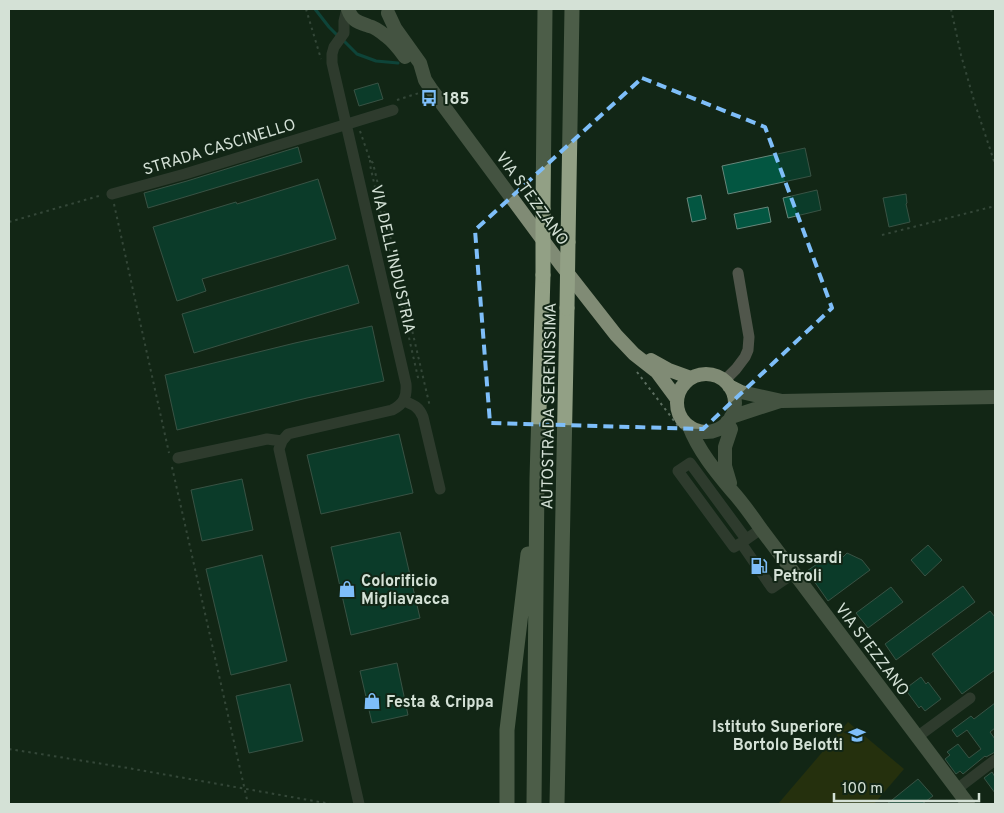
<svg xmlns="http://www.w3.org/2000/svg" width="1004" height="813" font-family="Overpass,sans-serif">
<rect width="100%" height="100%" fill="#122616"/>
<path fill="#3c3c03" d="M848,722L904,769L874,804H778Z"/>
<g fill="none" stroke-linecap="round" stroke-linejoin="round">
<path stroke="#096964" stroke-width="3" d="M315,9L329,27L338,36
M343,40L357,54L376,61L398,63"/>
</g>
<path fill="#035641" stroke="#67877b" d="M378,83L383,99L359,106L354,90Z
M298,147L302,162L148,208L144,193L187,181Z
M805,148L811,176L728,194L722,166Z
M318,179L336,239L202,279L206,291L177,301L153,227L236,202L237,204Z
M817,190L821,210L788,218L783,198Z
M906,194L907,203L906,204L910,222L889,227L883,198Z
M701,195L706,219L692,222L687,198Z
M768,207L771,222L737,229L734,214Z
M348,265L359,303L194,353L182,314Z
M372,326L384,381L307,398L177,430L165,375L295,343Z
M399,434L413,493L321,514L307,455Z
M242,479L253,530L202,541L191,490Z
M400,532L420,618L351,635L331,547Z
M928,545L942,560L925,576L911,560Z
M834,552L840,560L847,553L862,560L870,570L828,601L807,571Z
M262,555L287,661L231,675L206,569Z
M963,586L975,602L896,660L885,644Z
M891,587L903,602L868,628L856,613Z
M990,611L995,617V670L962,694L932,654Z
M397,663L408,715L372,723L360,671Z
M921,677L926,684L928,682L941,699L925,711L921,706L919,708L905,689Z
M290,684L303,741L249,753L236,696Z
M995,703V728L990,732L995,739V752L986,757L985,756L963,774L960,771L956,774L945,759L950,755L947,752L958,744L969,758L981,749L967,730L957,737L952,730L971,716L974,719Z
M992,772L995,777V793L984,778Z
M918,779L933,796L922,804H887Z"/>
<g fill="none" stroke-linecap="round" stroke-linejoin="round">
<path stroke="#5e7062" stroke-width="2" stroke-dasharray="2.5 4" stroke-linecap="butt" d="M306,9L321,59
M951,9L961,55L975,104L995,164
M397,100L419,93
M360,131L370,160L373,163L430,407
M370,160V165L419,382
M114,204L169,453
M9,222L102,195
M882,235L995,206
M637,372L678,426
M172,467L248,804
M9,749L128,768L331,804"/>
<path stroke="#50564b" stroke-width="11" d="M347,9L344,21V33L334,47L332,54V63L406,384C407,397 404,404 392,410L288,434L282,441L279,449L359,804
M112,194L185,174L393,110
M724,381L736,369L745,357L748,350L749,337L738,273
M404,401C414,405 419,407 423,417L440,489
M178,458L267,439L282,441
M761,529L741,543L772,588L794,573
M741,543L734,547L678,471L690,463L746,539
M917,737L970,698
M957,789L995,760"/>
<path stroke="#808b75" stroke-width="14" d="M348,9C352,21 358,22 369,26C374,27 381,32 386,36C394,42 399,49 405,57
M388,13L395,28L420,63L425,80L431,89L562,266L616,335L634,354L657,372L677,399
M651,360L669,370L691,378
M677 403a29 29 0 1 1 58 0a29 29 0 1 1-58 0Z
M729,386L741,392L782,401L995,397
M731,417L780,401
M727,422L731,429L725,447V466L730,483
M689,426C698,450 716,472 732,491C743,503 752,516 761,529L968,804"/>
<path stroke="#92a085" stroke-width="15" d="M543,209L545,9
M568,242L572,9
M507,804V730L528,554
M534,804L537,478L543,275
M557,804L567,308"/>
<path stroke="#92a085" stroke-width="15" d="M543,275V209
M567,308L568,242"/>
</g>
<path d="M0 0H1004V813H0ZM642,78L765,127L832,308L703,429L490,423L475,230Z" fill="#122616" fill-opacity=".55" fill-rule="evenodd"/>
<path fill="none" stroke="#7ebef9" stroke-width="4" stroke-dasharray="10 6" stroke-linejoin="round" d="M642,78L765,127L832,308L703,429L490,423L475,230Z"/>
<defs>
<g id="bus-bare" transform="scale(1.35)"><path d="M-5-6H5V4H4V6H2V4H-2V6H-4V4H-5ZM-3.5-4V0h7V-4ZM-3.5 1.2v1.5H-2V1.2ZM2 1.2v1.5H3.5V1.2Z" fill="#7ebef9" stroke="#122616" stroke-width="2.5" paint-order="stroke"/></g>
<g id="fuel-bare" transform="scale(1.35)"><path d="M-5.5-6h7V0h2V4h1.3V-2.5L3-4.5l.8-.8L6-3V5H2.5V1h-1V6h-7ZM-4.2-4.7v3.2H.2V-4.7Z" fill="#7ebef9" stroke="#122616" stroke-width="2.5" paint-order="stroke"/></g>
<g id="shop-bare" transform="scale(1.35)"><path d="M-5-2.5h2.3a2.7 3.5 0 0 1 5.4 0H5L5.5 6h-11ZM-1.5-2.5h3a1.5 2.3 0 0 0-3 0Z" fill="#7ebef9" stroke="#122616" stroke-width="2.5" paint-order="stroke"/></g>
<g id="school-bare" transform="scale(1.35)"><path d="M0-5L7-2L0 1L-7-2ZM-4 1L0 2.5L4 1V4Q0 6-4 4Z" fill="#7ebef9" stroke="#122616" stroke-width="2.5" paint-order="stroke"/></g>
</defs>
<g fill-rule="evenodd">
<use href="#bus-bare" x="429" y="98"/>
<use href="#fuel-bare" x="759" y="566"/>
<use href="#shop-bare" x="347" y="589"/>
<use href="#shop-bare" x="372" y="701"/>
<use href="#school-bare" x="857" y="735"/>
</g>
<g text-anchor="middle" stroke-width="4" stroke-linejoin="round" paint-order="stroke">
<g font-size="16" font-weight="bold" fill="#d4e1d6" stroke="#122616" text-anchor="start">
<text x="443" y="104">185</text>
<text x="773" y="563">Trussardi<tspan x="773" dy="18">Petroli</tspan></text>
<text x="361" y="586">Colorificio<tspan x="361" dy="18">Migliavacca</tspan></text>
<text x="386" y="707">Festa &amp; Crippa</text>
<text x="843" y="732" text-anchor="end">Istituto Superiore<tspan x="843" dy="18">Bortolo Belotti</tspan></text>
</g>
<g font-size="16" fill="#d4e1d6" stroke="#122616">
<text transform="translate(219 146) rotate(-17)" y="6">STRADA CASCINELLO</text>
<text transform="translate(533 198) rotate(54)" y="6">VIA STEZZANO</text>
<text transform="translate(394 259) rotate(77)" y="6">VIA DELL'INDUSTRIA</text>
<text transform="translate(548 406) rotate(-89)" y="6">AUTOSTRADA SERENISSIMA</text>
<text transform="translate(873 649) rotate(53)" y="6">VIA STEZZANO</text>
</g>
</g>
<rect width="1004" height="813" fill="none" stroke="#d4e1d6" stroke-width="20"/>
<path d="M834 793v8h145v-8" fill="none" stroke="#d4e1d6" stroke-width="2.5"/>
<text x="842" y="793" font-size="15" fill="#d4e1d6" stroke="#122616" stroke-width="4" paint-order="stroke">100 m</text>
</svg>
